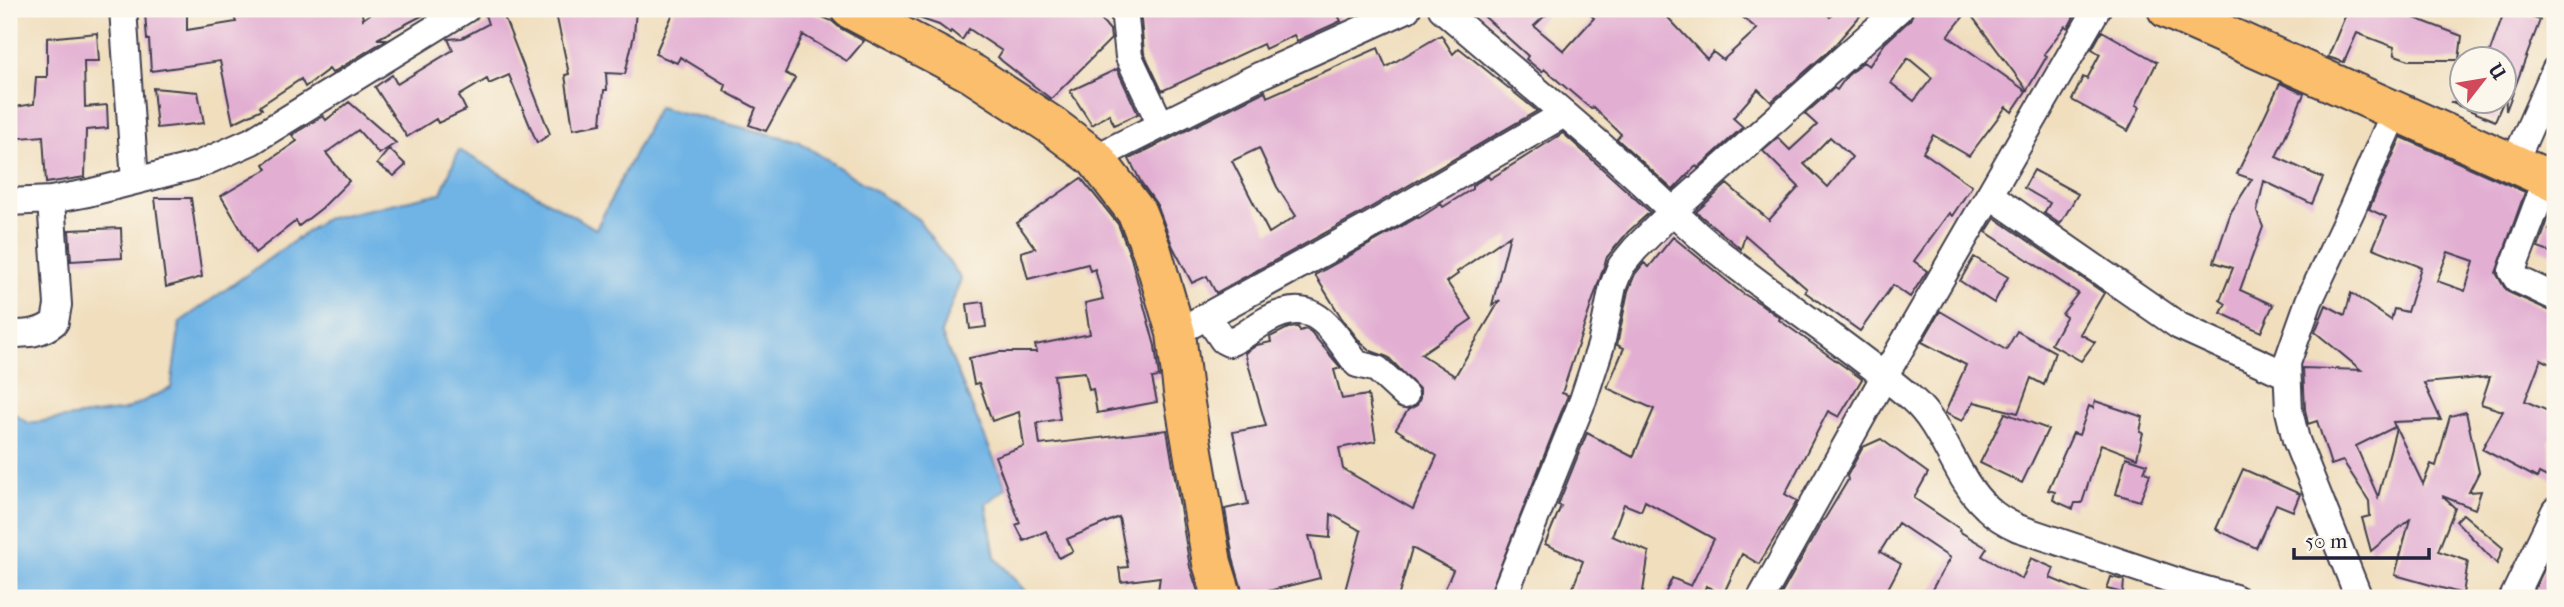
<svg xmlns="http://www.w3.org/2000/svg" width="2564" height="607" font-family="'IM FELL French Canon',serif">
<rect width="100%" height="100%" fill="#fbf7ec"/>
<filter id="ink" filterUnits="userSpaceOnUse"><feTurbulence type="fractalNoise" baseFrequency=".0143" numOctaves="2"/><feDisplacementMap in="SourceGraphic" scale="14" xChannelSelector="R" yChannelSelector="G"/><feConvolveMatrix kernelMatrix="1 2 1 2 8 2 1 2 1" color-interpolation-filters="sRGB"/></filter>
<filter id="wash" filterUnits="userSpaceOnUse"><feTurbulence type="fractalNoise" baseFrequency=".00686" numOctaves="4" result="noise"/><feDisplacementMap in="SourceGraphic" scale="28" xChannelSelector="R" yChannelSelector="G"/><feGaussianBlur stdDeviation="1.57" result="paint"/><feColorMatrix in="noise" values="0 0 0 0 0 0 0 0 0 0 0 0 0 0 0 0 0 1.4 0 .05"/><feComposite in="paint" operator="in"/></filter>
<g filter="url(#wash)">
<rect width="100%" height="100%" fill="#f0debd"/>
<path fill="#70b4e5" stroke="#496b90" stroke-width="2" d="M658,107L798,141L918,219L961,279L941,333L1006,488L986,504L995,557L1031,598H9V410L28,423L125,410L171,388L180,322L325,219L441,193L459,150L596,229Z"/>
<g id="blocks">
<path fill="#e2aed2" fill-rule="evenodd" d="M231,9H361L363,19L377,9H435L377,39H387L332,73L329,69L305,87L301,79L260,106L262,109L233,123L220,61L151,71L149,40H147L145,13H187V30L236,22Z
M496,9H501L550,134L537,143L509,75L489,84L487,79L459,96L466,110L438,123L436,119L407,137L375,87L392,75L397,84L453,50L448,39L462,38L488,24L485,15Z
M555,9H636L634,35L625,74L606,73L607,90H604L601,124L573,129L565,75L569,74Z
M675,9H815L813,13L832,21L840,28L864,41L847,61L803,35L785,73L795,78L766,131L749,125L756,108L724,91L726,85L680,57L677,63L655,54Z
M898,9H1092L1110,30L1111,39L1051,99L1002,61L998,57L1002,51L969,29L962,40L951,31L950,33L939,25L907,14Z
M1140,9H1335L1341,21L1297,41L1294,35L1265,49L1263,44L1162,91L1144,53Z
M1476,9H1552L1534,26L1564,51L1594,18L1585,9H1660L1707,59L1713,52L1723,60L1757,29L1733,9H1821L1830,17L1837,9H1852L1860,16L1833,47L1771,102L1758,89L1733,118L1743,127L1698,168L1696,166L1673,190L1617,139L1621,134L1593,107L1591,109L1544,69L1542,72L1526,59L1528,56Z
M1915,9H2078L2068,28L2065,26L2044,54L2047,56L2027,90L1968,11L1948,36L2026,91L2012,112L2006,107L1969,156L1933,135L1923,152L1972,186L1952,216L1949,213L1914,261L1927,271L1910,297L1893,285L1860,331L1805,292L1807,289L1745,235L1741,249L1696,212L1727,184L1769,220L1799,187L1763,151L1778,138L1790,150L1817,125L1805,114L1834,88L1837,90L1847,76L1863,62L1869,66L1885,43L1910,20ZM1908,58L1932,78L1914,101L1891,83ZM1830,137L1852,157L1828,187L1804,164Z
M2348,9H2391L2462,36L2459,60H2409L2395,55L2394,47L2357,33L2344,62L2328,57Z
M2505,9L2540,20L2506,111L2504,60H2487Z
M2102,31L2157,62L2136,105L2140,107L2128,131L2072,100L2083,77L2087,79L2100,54L2092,49Z
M97,33L99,61H84L85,107L107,105L108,128L86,130L85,177L46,183L43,136L9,139V108L34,104L36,77H47V38Z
M1441,35L1453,54L1459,48L1537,111L1361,213L1216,293L1207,276L1192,283L1173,247L1157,205L1141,182L1129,159L1265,91L1267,97L1378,48L1386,67ZM1259,148L1277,187L1296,216L1269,233L1232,161Z
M1117,69L1138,114L1114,125L1109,114L1092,125L1070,91Z
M2280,83L2304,94L2276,157L2323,178L2312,204L2264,181L2257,212L2263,227L2240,290L2273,305L2261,332L2221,313L2226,304L2220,300L2233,268L2214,262L2231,212L2252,179L2237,174Z
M153,88L198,92L204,123L157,128Z
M349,102L396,143L379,154L358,130L326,153L349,181L322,208L299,226L296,221L255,253L221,196L267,169L264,164L297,141L292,135L323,116L326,120Z
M2450,102H2503L2495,121Z
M1563,133L1650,212L1628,232L1607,257L1562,393L1568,395L1488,598H1441L1453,570L1412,548L1398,598H1343L1361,531L1331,514L1330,538L1309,536L1320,578L1244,597L1233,558L1225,509L1248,504L1233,432L1266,426L1245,353L1257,345L1271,342L1270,337L1288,328L1298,327L1300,331L1306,329L1311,332L1341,368L1334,370L1342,399L1368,395L1376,441L1339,448L1343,469L1413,509L1437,456L1396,429L1408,410L1417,405L1420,398V390L1388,357L1371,351L1361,343L1341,317L1315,275L1418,217L1419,218L1441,204L1443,207L1472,189V186L1478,182L1488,176L1490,179ZM1510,235L1492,305L1500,300L1455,376L1421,354L1472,319L1447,282L1458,274L1457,272Z
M2401,137L2525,192L2496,273L2504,287L2510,293L2555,313V366L2541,359L2525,401L2555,414V441L2549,438L2553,480L2539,473L2537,478L2482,449L2503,411L2481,404L2490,377L2424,383L2441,420L2393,422L2395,427L2356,446L2378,497L2396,428L2423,484L2431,464L2436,466L2450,416L2466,412L2479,472L2469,492L2481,491L2475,509L2442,496L2455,508L2438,551L2468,561L2463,594L2395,575L2410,519L2371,551L2362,518L2370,516L2369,501L2343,461L2331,465L2317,421L2308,424L2305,409L2303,368L2361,370L2315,332L2326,305L2345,315L2351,293L2391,320L2394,309L2407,312L2421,267L2373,248L2386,217L2369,209ZM2448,252L2474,261L2465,291L2437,281Z
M389,149L406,165L394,176L377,164Z
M2034,170L2078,194L2060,224L2044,213L2050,203L2024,188Z
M1081,178L1118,224L1131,258L1155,346L1159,377L1152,378L1157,402L1097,413L1093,389L1089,390L1085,372L1054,375L1060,419L1037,423L1040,445L1167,430L1190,567L1200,598H1157L1160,577L1121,582L1119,568L1128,567L1119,517L1067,539L1073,551L1059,558L1046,531L1024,541L1016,525L1020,523L995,456L1024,446L1019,412L992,421L979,383L974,384L969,358L999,352H1037L1035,345L1090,334L1085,303L1103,299L1095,269L1090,271L1088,264L1028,279L1021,252L1035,248L1017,223Z
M155,198H191L202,277L166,287Z
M2554,203L2555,218L2549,230L2555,233V254L2538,248Z
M1995,218L2104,293L2080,334L2095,342L2081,361L2051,344L2066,317L2062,314L2078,293L1986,232Z
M121,228L122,258L71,261L69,230Z
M1673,237L1742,293L1761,304L1780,318L1779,320L1862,379L1839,417L1828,411L1785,494L1797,501L1759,564L1742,554L1723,595L1706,586L1704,592L1718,598H1663L1672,578L1691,586L1714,539L1645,501L1641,511L1624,504L1612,536L1649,552L1642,598H1569L1583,561L1545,544L1561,506L1558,505L1587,433L1633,457L1654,409L1607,388L1624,348L1617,345L1628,291L1635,274L1644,263L1649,267Z
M1974,257L2008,277L1994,303L1960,281Z
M983,302L986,327L970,329L967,304Z
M1940,311L2006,350L2017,331L2055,352L2044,385L2031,378L2018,413L1974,402L1962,421L1945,413L1966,365L1922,342Z
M2095,401L2143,417L2140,432L2143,433L2137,458L2101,444L2082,503H2075L2073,509L2053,500L2055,492L2048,490L2073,433L2079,435L2089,406L2093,408Z
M2005,413L2048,429L2022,483L1980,463Z
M1881,439L1928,473L1914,498L1960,529L1959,531L1987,548L1982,556L2022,579L2031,558L2054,568L2050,578L2098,598H1927L1950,558L1898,523L1880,552L1901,564L1883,598H1779L1823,520H1824L1848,480L1847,476L1863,447Z
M2126,457L2147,464L2144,472L2150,474L2140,501L2116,494Z
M2243,469L2300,494L2293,511L2276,504L2256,548L2216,529Z
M2463,514L2503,548L2497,564L2456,521Z
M2555,549V598H2530L2553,551Z
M2111,577L2124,580L2123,593L2107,589Z"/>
</g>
</g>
<g filter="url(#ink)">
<use href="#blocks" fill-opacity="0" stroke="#413e4e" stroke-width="2"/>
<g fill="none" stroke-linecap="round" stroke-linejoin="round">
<g stroke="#413e4e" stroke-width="30">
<path id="minor" d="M123,9L135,181
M1124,9L1129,57L1161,125
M1442,9C1502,61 1564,112 1623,165C1648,187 1672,211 1697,234C1765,293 1844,340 1912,399C1946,429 1954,478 1987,508C1996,517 2007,523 2018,528L2188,585L2235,598
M1095,158L1261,75L1407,9
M2514,163L2555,70
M2547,178L2512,271L2517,279L2555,297
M1990,195L2179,326L2287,375
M9,202L51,200L88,193L198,165L252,141L466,9
M1207,316L1223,340L1229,343C1243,338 1254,327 1267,320C1316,293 1331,331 1357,364L1377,369L1405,395
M1176,333L1369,227L1564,114
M9,334C27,334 41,334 55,322L58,305L51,200
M1503,598L1583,400L1601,345L1613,286L1621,266L1635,249L1674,210L1899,9
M1761,598L1884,377L2097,9
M2359,598L2296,440L2289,411L2287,363L2309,301L2352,209L2396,109
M2513,598L2555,511"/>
</g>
<g stroke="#413e4e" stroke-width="42">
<path id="highway" d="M850,9L973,74L1051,125L1095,158L1137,213L1152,251L1176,333L1183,392L1212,563L1223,598
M2167,9L2555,182"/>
</g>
<use href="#minor" stroke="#fff" stroke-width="26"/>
<use href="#highway" stroke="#fabe6d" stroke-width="38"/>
</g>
</g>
<rect width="2564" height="607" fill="none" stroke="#fbf7ec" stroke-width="35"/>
<g transform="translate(2483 80) rotate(59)"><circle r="33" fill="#fbf7ec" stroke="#a4a2a5" stroke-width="2"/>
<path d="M0-5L12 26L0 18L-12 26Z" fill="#d1495b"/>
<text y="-10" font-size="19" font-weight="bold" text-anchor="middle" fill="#22223b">U</text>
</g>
<path d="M2294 548v10h135v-10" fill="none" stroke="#22223b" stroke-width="3.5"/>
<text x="2305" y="548" font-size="21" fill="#22223b" stroke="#fbf7ec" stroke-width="5" paint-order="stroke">50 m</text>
</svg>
